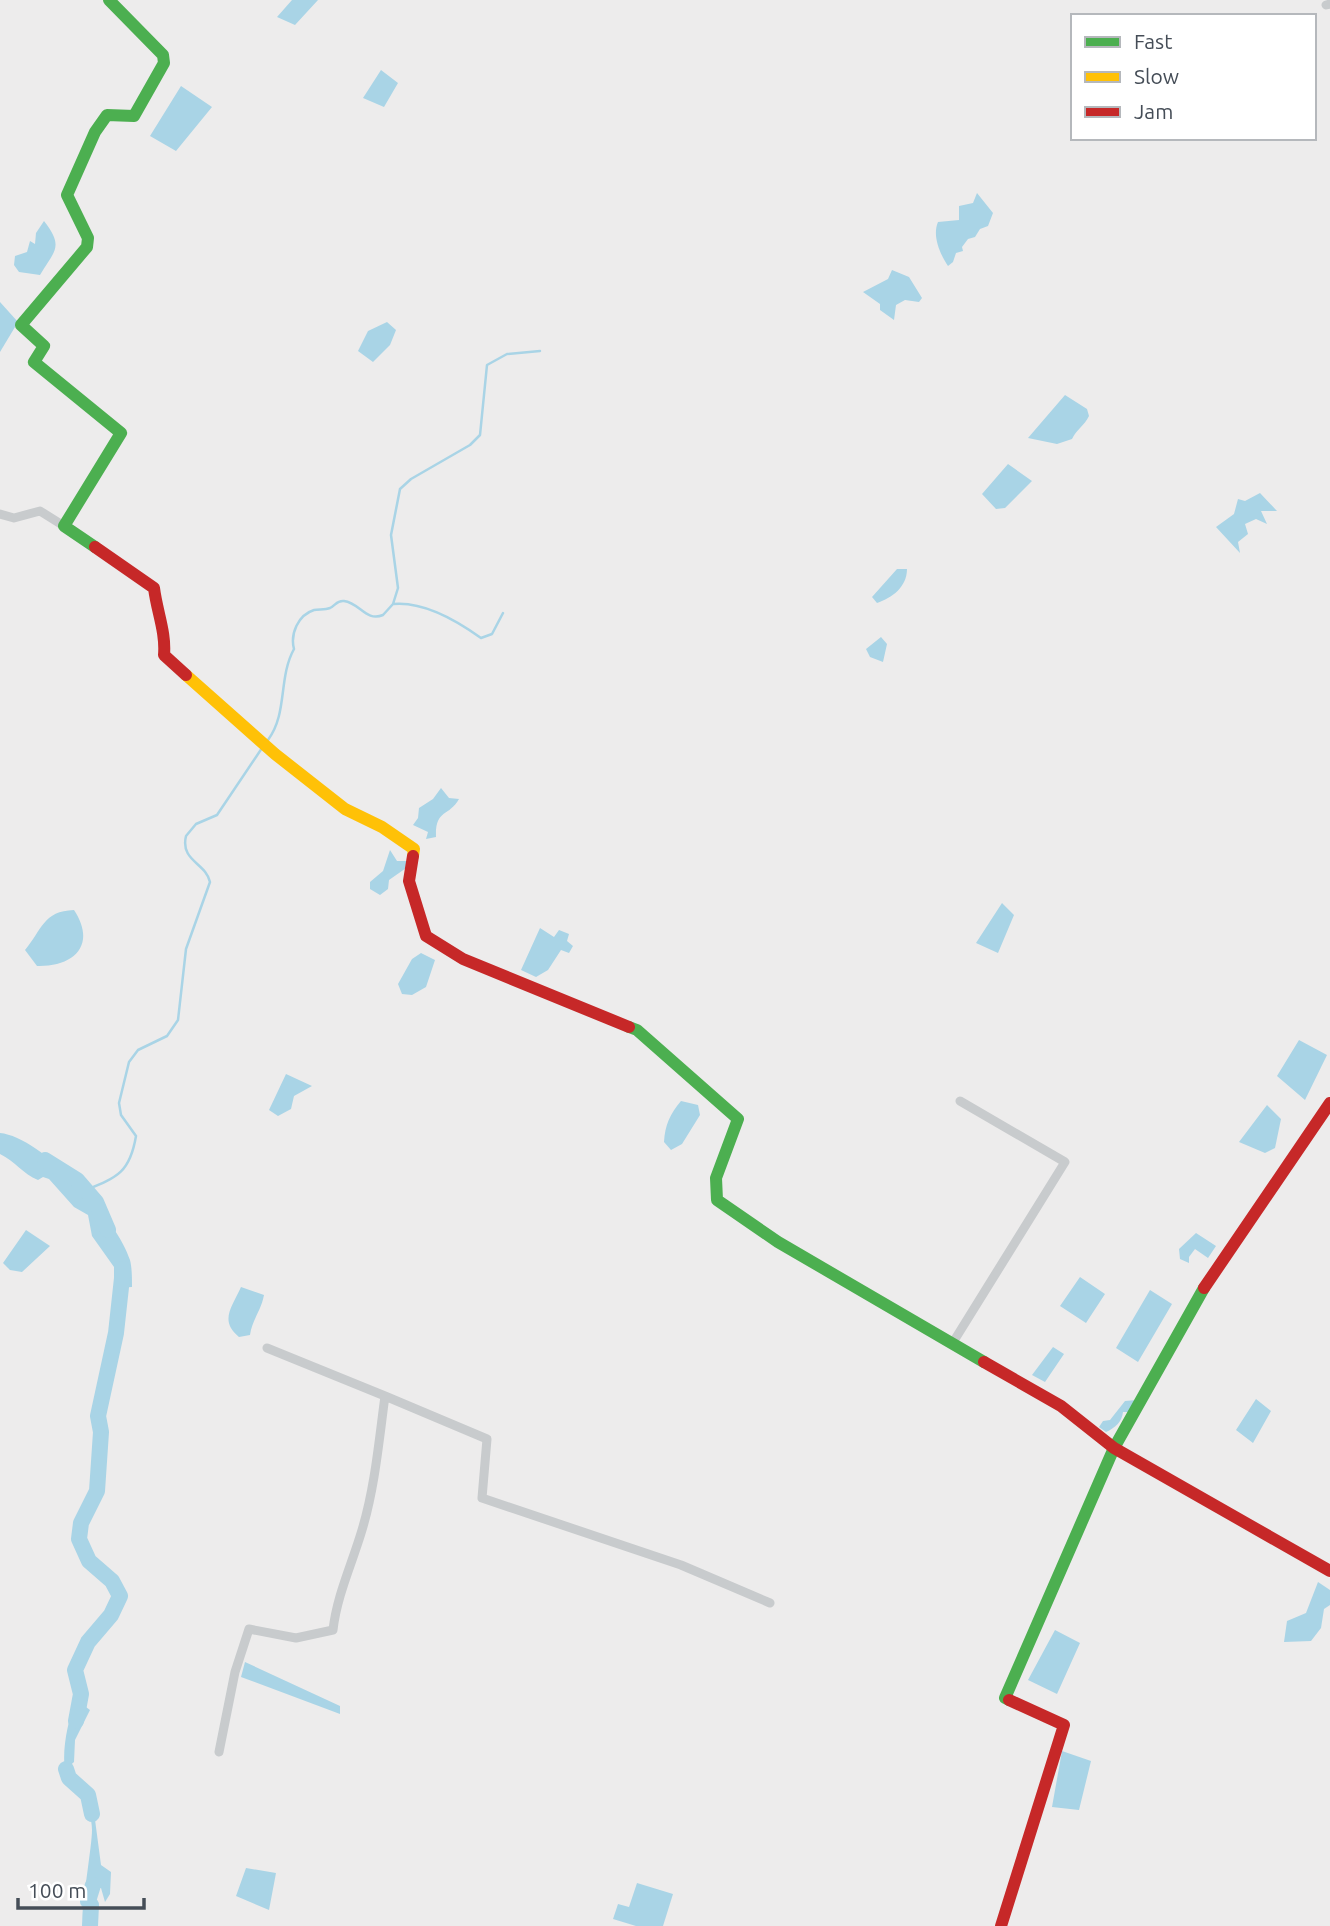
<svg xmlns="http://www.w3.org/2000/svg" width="1330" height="1926" font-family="Ubuntu,sans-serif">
<rect width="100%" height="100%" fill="#edecec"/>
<path fill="#a9d4e6" d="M292,0H318L295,25L277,17Z
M381,70L398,83L384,107L363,98Z
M181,86L212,107L176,151L150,136Z
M977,193L993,213L988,226L980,229L975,237L968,239L962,247L963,251L956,253L953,262L948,266C940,254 932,236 938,222L959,220V206L973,203Z
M44,221C64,247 55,250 40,275L19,272L14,265L15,256L27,252L30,241L35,244L36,233Z
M892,270L909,277L922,298L919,302L905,300L896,305L894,320L880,310V304L863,292L888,279Z
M0,302L18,322L0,352Z
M387,322L396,330L390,345L373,362L358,351L368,331Z
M1065,395L1087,409L1089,416C1084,426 1077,429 1072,439L1057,444L1028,438Z
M1008,464L1032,481L1005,508L996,509L982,494Z
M1260,493L1277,511H1261L1267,524L1256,519L1245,524L1248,534L1238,542L1240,553L1216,527L1234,514L1238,499L1245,501Z
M897,569H907C907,587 892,598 877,603L872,597Z
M881,637L887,644L883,662L870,657L866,649Z
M441,788L449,798L459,799C449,817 435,809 436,837L426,839L428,832L413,825L418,818L419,808L433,799Z
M390,850L397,861H406L409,866L389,880L388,889L380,895L370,889V882L383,871Z
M1002,903L1014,915L998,953L976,943Z
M74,910C97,945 74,967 37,966L25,950C42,930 43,911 74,910Z
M540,928L554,937L559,930L569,934L567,941L573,946L569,953L561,950L548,970L536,977L521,970Z
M421,953L435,960L426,987L412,995L402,994L398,984L412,959Z
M1299,1040L1327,1055L1305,1100L1277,1076Z
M286,1074L312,1086L294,1096L291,1109L278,1116L269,1110Z
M681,1101L698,1105L700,1115L682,1144L671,1150L664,1142C665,1125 670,1114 681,1101Z
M1267,1105L1281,1119L1275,1148L1265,1153L1239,1142Z
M0,1133C42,1137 118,1220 130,1260C132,1268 132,1278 132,1287L114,1288V1267L92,1236L88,1215L74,1207L49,1179L43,1177L38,1180C23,1174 15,1161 0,1154Z
M26,1230L50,1246L22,1272L10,1270L3,1263Z
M1196,1233L1216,1246L1208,1258L1195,1249L1189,1257V1263L1180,1259L1179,1249Z
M1080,1277L1105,1294L1086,1323L1060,1306Z
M241,1287L264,1295C261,1311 252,1320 250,1335L239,1337C219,1321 232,1307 241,1287Z
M1150,1290L1172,1304L1138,1362L1116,1348Z
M1053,1347L1064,1354L1045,1382L1032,1375Z
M1256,1399L1271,1411L1253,1443L1236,1430Z
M1137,1400L1132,1412H1123C1122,1422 1115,1428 1106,1432L1099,1427L1103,1421L1110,1420L1125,1401Z
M1318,1582L1330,1590V1605L1324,1609L1321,1628L1311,1641L1284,1642L1287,1621L1306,1613Z
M1055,1630L1080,1643L1057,1694L1028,1680Z
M245,1662L340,1706V1714L241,1677Z
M75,1699L90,1710L75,1740L74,1762L66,1769L73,1782L92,1797L101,1865L111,1872L110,1894L105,1902L101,1888H96L89,1909L90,1919L84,1926C79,1918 92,1848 92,1830C92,1818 87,1805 83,1793L67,1783C60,1754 67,1727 75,1699Z
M1062,1751L1091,1761L1079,1810L1052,1807Z
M246,1868L276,1873L269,1910L236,1896Z
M637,1883L673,1894L663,1926H636L613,1919L618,1904L629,1907Z"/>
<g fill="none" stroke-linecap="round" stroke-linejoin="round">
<path stroke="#a9d4e6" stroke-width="2.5" d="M393,604C423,601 456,620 481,638L492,634L503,613
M268,740C288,713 278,678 294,649C290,634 298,615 314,610C319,609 325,610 330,608C336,605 337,600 344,601C360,603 366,622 383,615L393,604L398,588L391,535L400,489L411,479L470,445L480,435L487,365L507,354L540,351
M86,1190C118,1177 130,1172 136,1136L121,1115L119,1103L129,1062L138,1050L167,1036L178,1020L186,949L210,882C206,863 180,861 186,836L196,824L217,815L262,748"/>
<path stroke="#a9d4e6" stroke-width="16" d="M45,1160L77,1180L96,1202L108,1230
M76,1721L81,1694L75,1670L88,1642L111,1615L120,1596L112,1581L89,1561L79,1539L81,1523L97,1491L101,1432L98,1416L116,1333L123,1269
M66,1769L69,1778L88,1795L92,1814
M90,1926L91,1905L88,1901L93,1885"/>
<path stroke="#c8cbcd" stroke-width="9" d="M1326,5L1330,4
M0,514L14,518L40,511L64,526
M952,1344L1065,1162L960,1101
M267,1348L385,1396
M219,1752L235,1672L249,1629L296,1638L333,1630C337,1595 352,1564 362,1530C375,1487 379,1440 385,1396L487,1439L482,1498L681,1565L770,1603"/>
<path stroke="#4caf50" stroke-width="12" d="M95,547L64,526L121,433L34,362L44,346L21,325L87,247L88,238L67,195L95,132L107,115L134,116L164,63L163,55L109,0
M629,1027L637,1030L738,1119L716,1178L717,1200L778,1242L984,1362
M1009,1700L1005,1698L1114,1448L1204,1288"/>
<path stroke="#ffc107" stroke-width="12" d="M186,675L275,754L345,809L382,827L414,849L413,856"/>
<path stroke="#c62828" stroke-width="12" d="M95,547L154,588C157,612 166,632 164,655L186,675
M413,856L409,881L426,936L463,959L629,1027
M1204,1288L1330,1103
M984,1362L1061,1406L1114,1448L1330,1571
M1001,1926L1064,1725L1009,1700"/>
</g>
<rect x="1071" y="14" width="245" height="126" fill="#ffffff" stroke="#b5b8bc" stroke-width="2"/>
<rect x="1085" y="37" width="35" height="10" fill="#4caf50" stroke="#b5b8bc" stroke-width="2"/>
<text x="1134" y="49" font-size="21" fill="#454d57">Fast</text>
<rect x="1085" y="72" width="35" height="10" fill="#ffc107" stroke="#b5b8bc" stroke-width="2"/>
<text x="1134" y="84" font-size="21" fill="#454d57">Slow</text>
<rect x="1085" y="107" width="35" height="10" fill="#c62828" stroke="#b5b8bc" stroke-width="2"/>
<text x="1134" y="119" font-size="21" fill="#454d57">Jam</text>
<path d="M18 1898v10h126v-10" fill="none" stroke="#454d57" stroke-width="3.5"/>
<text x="28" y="1898" font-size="21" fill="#454d57" stroke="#ffffff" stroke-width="5" paint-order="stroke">100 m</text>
</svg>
